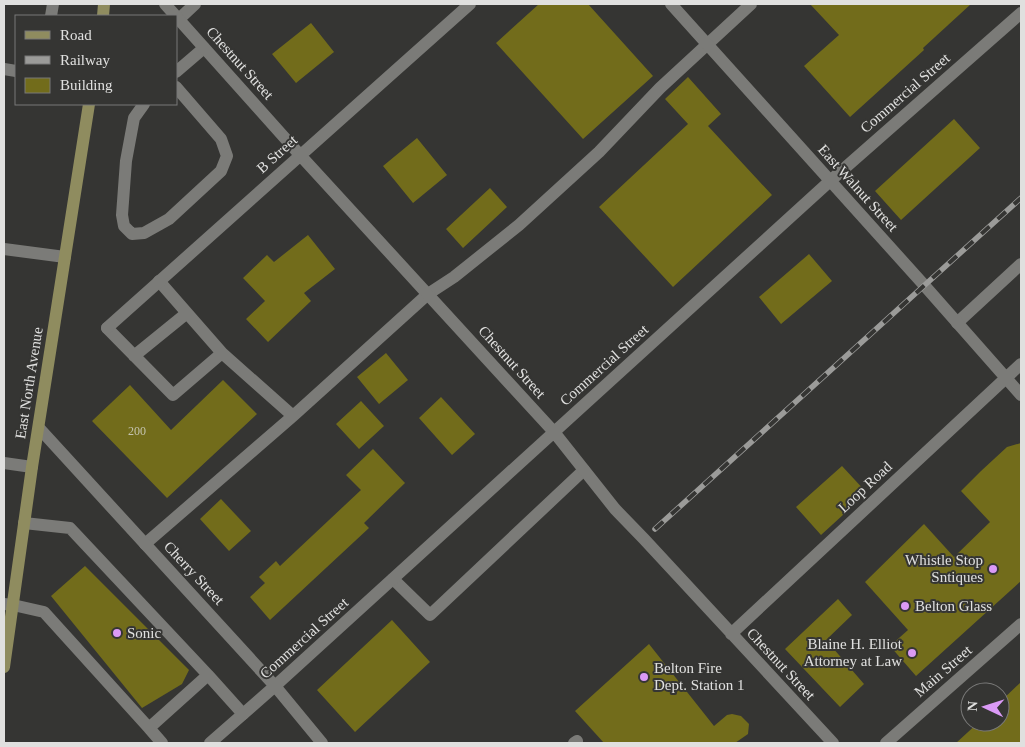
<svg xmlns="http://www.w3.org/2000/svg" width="1025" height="747" font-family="Georgia,serif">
<rect width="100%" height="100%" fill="#353533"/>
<path fill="#726c1b" d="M539,4H588L653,76L583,139L496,43Z
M810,4H971L923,48L924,50L850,117L804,66L839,35Z
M311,23L334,52L296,83L272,54Z
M688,77L721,114L708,126L772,195L673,287L599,207L688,124L665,99Z
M954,119L980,148L901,220L875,191Z
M417,138L447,175L413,203L383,166Z
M490,188L507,207L463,248L446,229Z
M308,235L335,269L304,293L311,301L268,342L246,319L265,301L243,278L267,255L274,262Z
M809,254L832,281L781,324L759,297Z
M386,353L408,380L379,404L357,377Z
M223,380L257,414L167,498L92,421L130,385L171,430Z
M441,397L475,434L452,455L419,418Z
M361,401L384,426L359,449L336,424Z
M1021,443V581L916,676L890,646L908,630L865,582L924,524L954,557L990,522L961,491L981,471L1007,447Z
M373,449L405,483L364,523L369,528L270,620L250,597L265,583L259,577L276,561L280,566L361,490L346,475Z
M842,466L867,493L821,535L796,507Z
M221,499L251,531L229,551L200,519Z
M85,566L189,670L182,684L142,708L51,596Z
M838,599L852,615L826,640L864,684L840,707L785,649Z
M392,620L430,662L355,732L317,690Z
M649,644L714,726L727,715L732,714L741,716L749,724L748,734L735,743H604L575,711Z
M1021,682V743H956L979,722H1000V702Z"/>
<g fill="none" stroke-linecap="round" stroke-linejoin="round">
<path stroke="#7b7b78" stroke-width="12" d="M51,16L53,4
M179,19L195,4
M4,69L16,71
M176,72L204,48
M144,104L134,118L126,161L122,215L124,226L132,234L144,233L169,219L221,171L227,156L221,139L176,87
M4,249L65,257
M187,313L222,353
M957,323L1021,264
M107,328L173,395L222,353L293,416
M134,356L187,313L159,281
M145,544L293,416L428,294L454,277L519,225L599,152L660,88L751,4
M393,579L430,615L584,470
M4,604L13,605L44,612L149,728L208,675L70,528L24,523
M208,675L243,714
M149,728L162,743
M574,743L577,741"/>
<path stroke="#7b7b78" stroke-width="12" d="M165,4L300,155L554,432L615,509L644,539L833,743
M671,4L924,285L1021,395
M107,328L470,4
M39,428L275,686L322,743
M4,463L32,467
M731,634L1021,364
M210,743L275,686L830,181L1021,13
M886,743L1021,624"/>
<path stroke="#8f8c5f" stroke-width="12" d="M103,16L104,4
M4,667L32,467L89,104"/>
<g stroke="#9b9b99" stroke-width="5.5">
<path id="rail" d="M655,529L1021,198"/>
</g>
<use href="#rail" stroke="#353533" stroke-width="4" stroke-dasharray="11" stroke-linecap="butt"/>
</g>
<g fill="#db9af6" stroke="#353533" stroke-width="2">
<circle cx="993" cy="569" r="5"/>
<circle cx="905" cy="606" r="5"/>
<circle cx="117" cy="633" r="5"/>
<circle cx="912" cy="653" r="5"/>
<circle cx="644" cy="677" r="5"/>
</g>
<g text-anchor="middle" stroke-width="4" stroke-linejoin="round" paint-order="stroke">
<g font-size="12" fill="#c4c3ae">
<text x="137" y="435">200</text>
</g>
<g font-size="15" fill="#e0e0df" stroke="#353533">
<text transform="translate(240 63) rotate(48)" y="5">Chestnut Street</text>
<text transform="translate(905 93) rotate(-41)" y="5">Commercial Street</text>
<text transform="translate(277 154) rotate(-42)" y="5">B Street</text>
<text transform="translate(858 188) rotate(48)" y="5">East Walnut Street</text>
<text transform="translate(512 362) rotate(48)" y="5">Chestnut Street</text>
<text transform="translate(604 365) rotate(-42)" y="5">Commercial Street</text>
<text transform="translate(29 383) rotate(-81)" y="5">East North Avenue</text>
<text transform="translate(865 487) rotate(-43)" y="5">Loop Road</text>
<text transform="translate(194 573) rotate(47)" y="5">Cherry Street</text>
<text transform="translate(304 638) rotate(-42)" y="5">Commercial Street</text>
<text transform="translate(781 664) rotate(47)" y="5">Chestnut Street</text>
<text transform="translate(943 671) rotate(-41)" y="5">Main Street</text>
</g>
<g font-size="15" fill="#e0e0df" stroke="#353533" text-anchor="start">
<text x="983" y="565" text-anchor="end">Whistle Stop<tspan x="983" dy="17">Sntiques</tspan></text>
<text x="915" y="611">Belton Glass</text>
<text x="127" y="638">Sonic</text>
<text x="902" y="649" text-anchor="end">Blaine H. Elliot<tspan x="902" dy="17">Attorney at Law</tspan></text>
<text x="654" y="673">Belton Fire<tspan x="654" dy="17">Dept. Station 1</tspan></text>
</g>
</g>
<rect width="1025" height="747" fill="none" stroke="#e0e0df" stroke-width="10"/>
<rect x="15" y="15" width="162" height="90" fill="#353533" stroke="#797978"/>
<rect x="25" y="31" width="25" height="8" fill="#8f8c5f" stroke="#797978"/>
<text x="60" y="40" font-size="15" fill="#e0e0df">Road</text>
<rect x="25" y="56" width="25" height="8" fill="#9b9b99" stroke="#797978"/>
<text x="60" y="65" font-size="15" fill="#e0e0df">Railway</text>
<rect x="25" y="78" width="25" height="15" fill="#726c1b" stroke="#797978"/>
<text x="60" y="90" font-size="15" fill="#e0e0df">Building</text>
<g transform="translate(985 707) rotate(274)"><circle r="24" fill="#353533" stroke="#797978"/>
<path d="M0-4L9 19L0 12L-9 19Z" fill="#db9af6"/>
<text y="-8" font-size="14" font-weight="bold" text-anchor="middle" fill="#e0e0df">N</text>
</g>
</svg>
